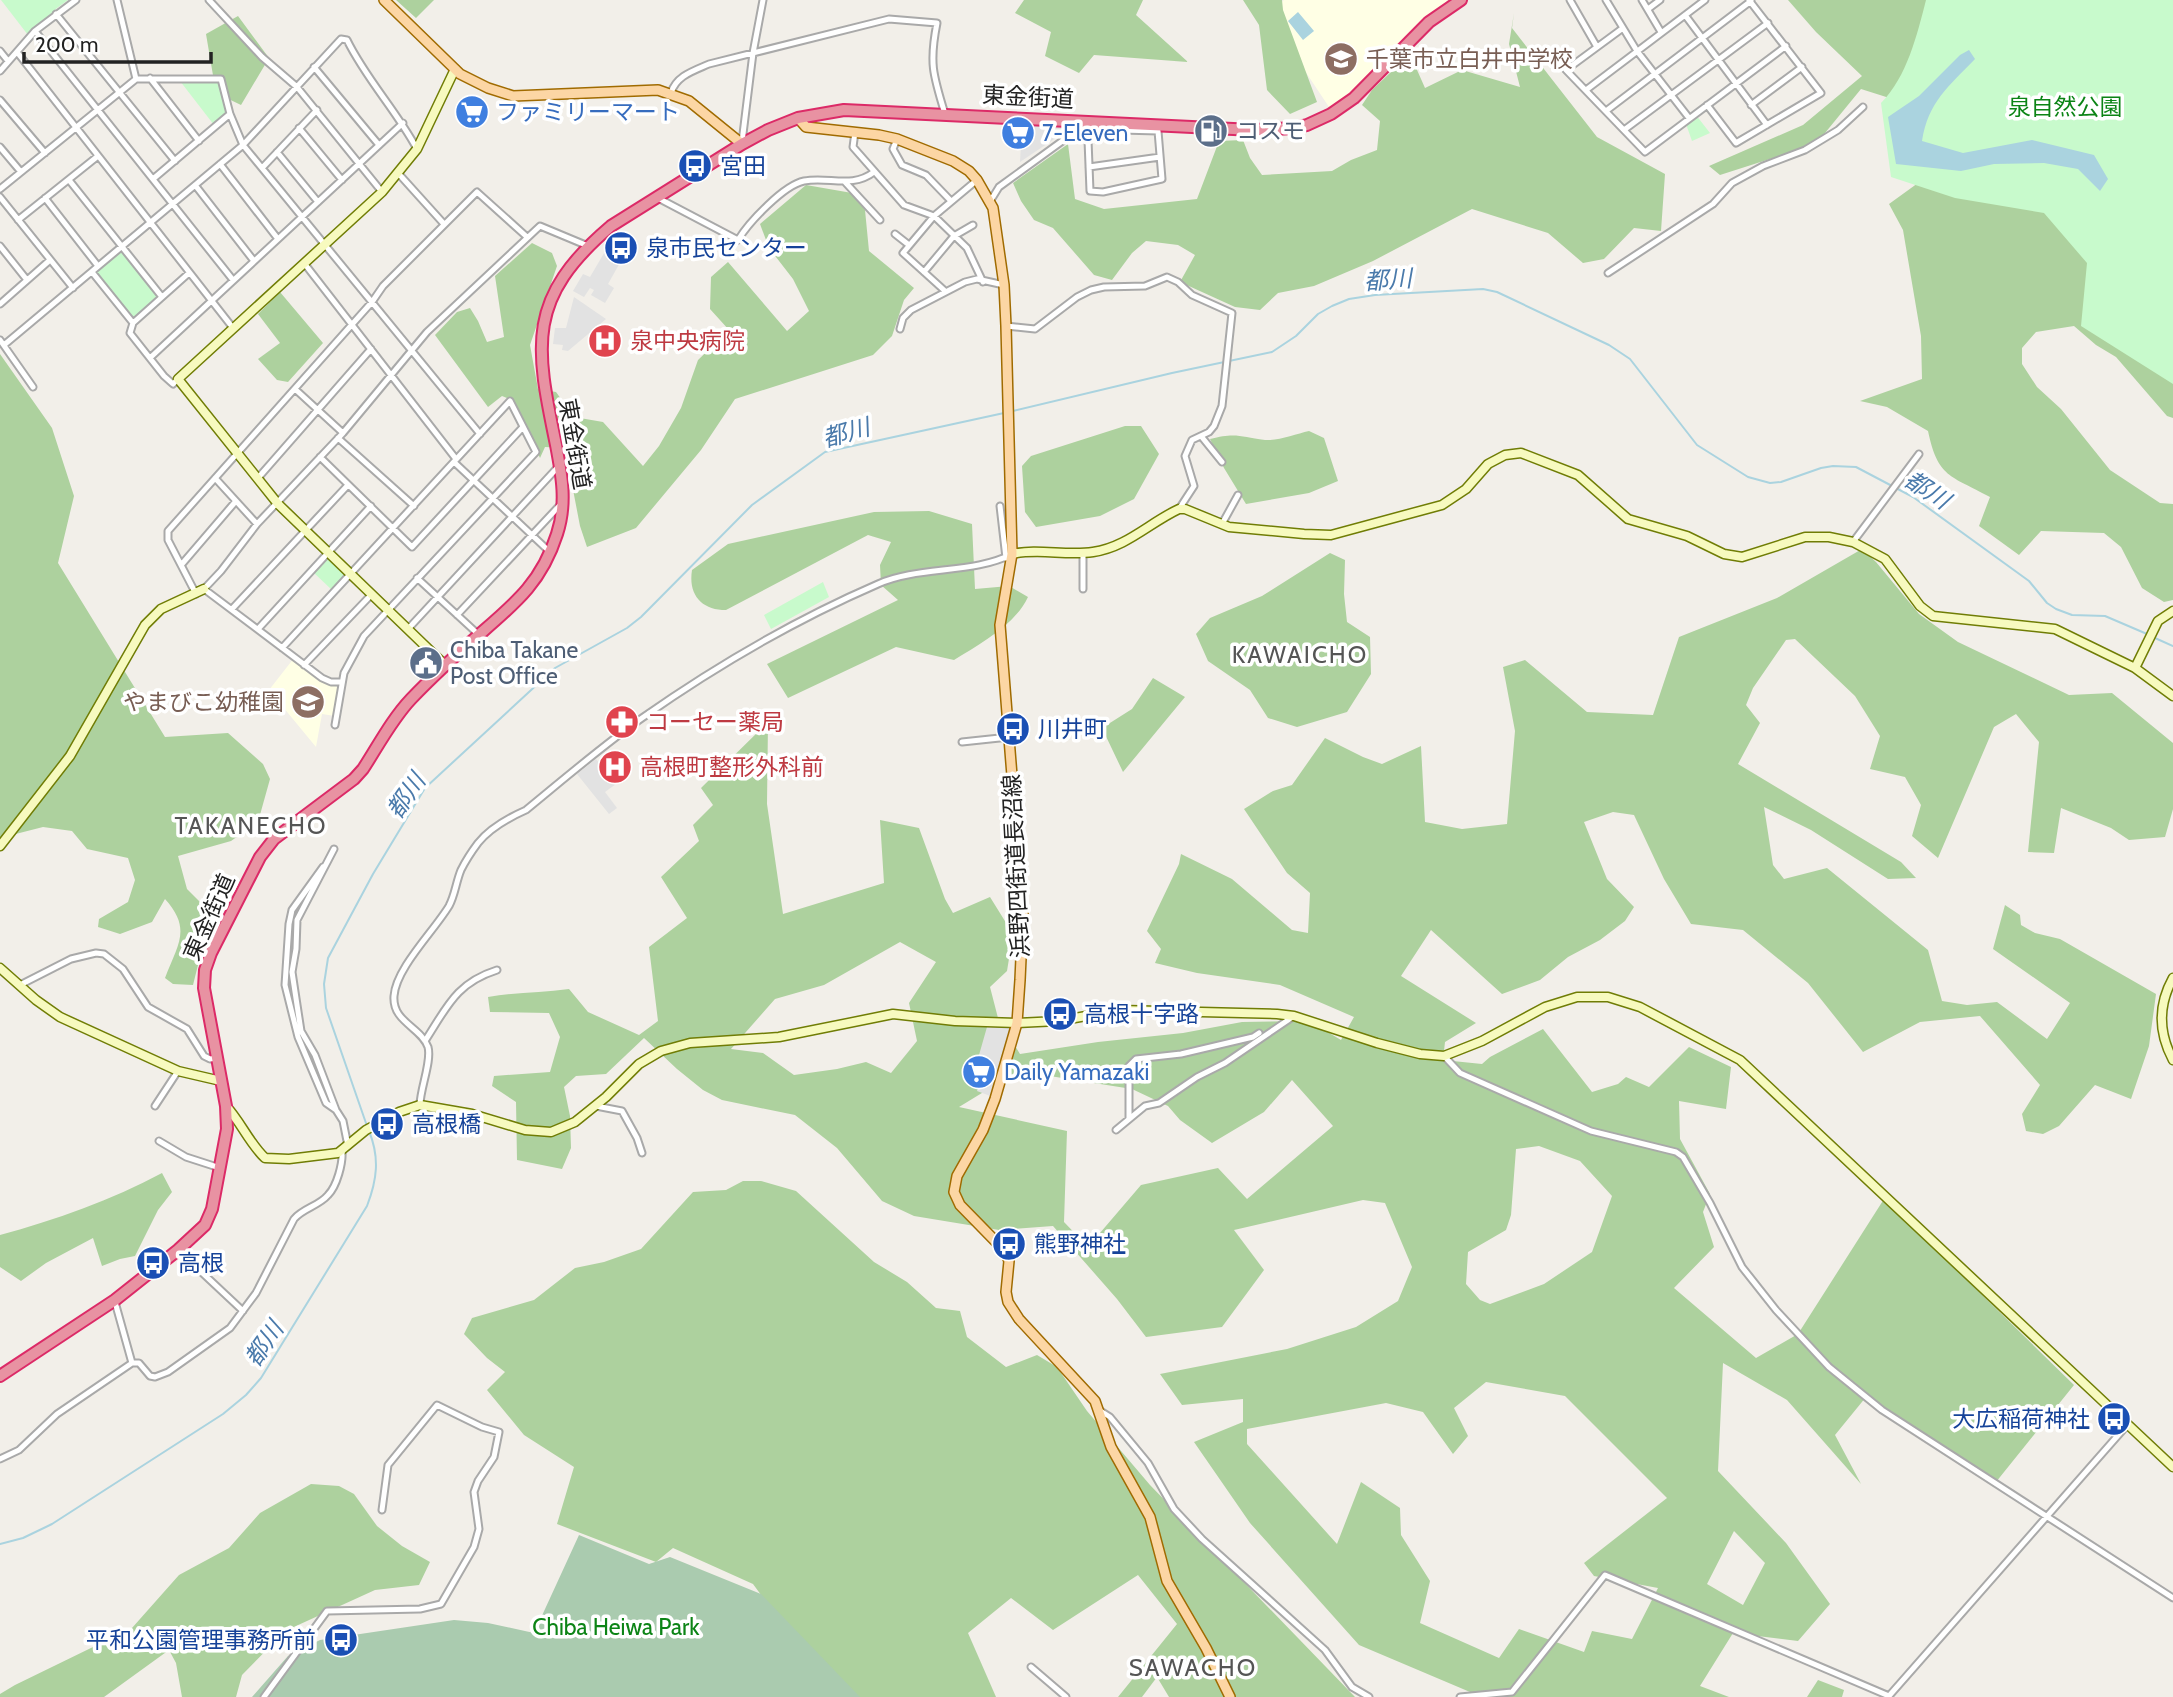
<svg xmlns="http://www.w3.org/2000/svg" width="2173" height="1697" font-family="Cabin,'Noto Sans JP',sans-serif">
<rect width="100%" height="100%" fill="#f2efe9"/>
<path fill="#ffffe5" d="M1284,0H1448L1343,100L1329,107L1267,14Z
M294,658L340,689L335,716L322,714L316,747L269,690Z"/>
<path fill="#add19e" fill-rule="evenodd" d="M396,0H434L416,18Z
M1024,0H1143L1136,15L1188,62L1094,55L1079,73L1045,56L1051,32L1015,13Z
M1243,0H1282L1283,10L1317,102L1290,114L1267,90L1259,25Z
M1788,0H2022L1902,102L1861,89L1816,144L1720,175L1709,166L1803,125L1862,76L1816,32Z
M1514,13L1512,28L1597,137L1665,174L1661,231L1634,228L1604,259L1583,263L1548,233L1472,209L1373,261L1314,286L1278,293L1260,310L1235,307L1180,282L1195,255L1178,245L1146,241L1132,253L1112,280L1094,275L1053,228L1034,220L1021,201L1013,183L1068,144L1075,199L1104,209L1197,199L1219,141L1243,140L1250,158L1262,175L1332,171L1351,160L1377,150L1380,121L1362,105L1372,90L1410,54L1425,88L1462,70L1520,87L1509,44Z
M238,16L269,58L241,105L216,93L206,34Z
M1936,170L2173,261V418L2167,416L2116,357L2096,345L2074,326L2036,332L2022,348V364L2037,387L2061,409L2110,470L2160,503L2173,504V600L2164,602L2142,588L2121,547L2104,533L2041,531L2019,555L1979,526L1990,497C1950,475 1938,478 1928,431L1887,407L1860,401L1922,379L1921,336L1903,230L1889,204Z
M806,185L852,193L865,210L869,251L914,288L904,300L892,336L873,355L735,399L701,450L636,528L587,547L580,526L565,448L545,447L540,458L514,401L502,396L488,407L435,335L457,312L470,308L478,321L487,342L504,337L495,276L532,243L552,253L557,266L530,345L538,389L556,392L574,417L603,422L643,466L659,446L681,408L698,360L729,330L710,309L711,277L728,262L787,331L809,311L793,279L769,248L760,224Z
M280,292L323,343L288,382L277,380L258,359L280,343L258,314Z
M0,354L52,428L74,496L58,563L165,737L228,733L263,764L270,779L258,822L231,841L178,856L187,889L211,913L193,985L173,984L165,978C178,944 192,929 165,899L152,922L120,934L98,927L99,919L128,902L135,880L128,858L87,849L72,831L43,827L0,838Z
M1125,426H1141L1159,454L1134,499L1100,516L1036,527L1025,512L1022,466L1031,456Z
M1309,431L1324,438L1338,481L1309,493L1246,504L1224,468L1210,439C1236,432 1241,437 1265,440C1278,441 1296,434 1309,431Z
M929,511L972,524L975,589L1009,586L1028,597C1015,625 980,644 954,660L896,647L788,698L767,664L898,600L881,585L880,565L891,542L868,535L726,610C702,610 688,595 692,570L728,544L874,512Z
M1862,549L1876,562L1919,614L1958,642L2069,695L2112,693L2173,743V809L2165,837L2129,840L2111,828L2061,808L2054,853L2028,852L2039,742L2016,714L1994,727L1938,858L1912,836L1921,805L1905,777L1870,769L1880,736L1855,696L1795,639L1786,640L1753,688L1746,705L1760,723L1738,764L1901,862L1916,878L1888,879L1811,830L1764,807L1773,865L1784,879L1827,868L1928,950L1942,1001L1967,1005L1997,1002L2047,1039L2070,1003L1993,949L2005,905L2020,915L2021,925L2035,933L2060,939L2156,994L2149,1046L2131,1099L2095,1085L2059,1126L2043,1134L2026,1131L2022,1114L2040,1085L1980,1016L1920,1022L1863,1052L1808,983L1743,930L1691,924L1664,879L1634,815L1613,812L1584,822L1607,879L1634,907L1625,921L1600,940L1568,957L1540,980L1502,994L1431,930L1401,976L1476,1023L1445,1042L1443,1060L1482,1064L1490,1057L1543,1029L1592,1092L1618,1084L1626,1077L1649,1087L1689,1047L1731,1067L1726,1109L1679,1101L1680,1139L1710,1194L1703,1212L1714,1247L1674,1288L1756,1358L1798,1334L1884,1199L2074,1385L1996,1482L1866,1397L1835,1435L1861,1484L1787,1400L1723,1363L1718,1471L1786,1543L1830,1604L1798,1641L1733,1633L1700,1686L1729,1697H1483L1470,1692L1359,1645L1250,1523L1194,1442L1243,1422V1399L1182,1405L1160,1374L1287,1349L1356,1327L1398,1301L1412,1267L1385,1203L1363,1200L1234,1230L1264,1270L1222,1327L1146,1337L1117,1299L1053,1226L999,1230L914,1216L882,1201L837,1148L795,1115L722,1100L703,1090L677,1069L644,1038L606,1074L576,1076L564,1087L570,1116L571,1148L562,1169L517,1160L516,1102L492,1086L494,1076L550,1072L560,1037L549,1013L490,1012L488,997C515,992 542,993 569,989L588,1012L639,1035L658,1021L649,947L687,918L661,877L699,841L693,825L713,805L701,788L768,722L767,804L783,914L884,883L880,820L919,828L945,899L953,913L990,897L1013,934L1007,971L990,987L998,1018L1020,1054L1098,1042L1183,1033L1242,1022L1309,1021L1341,1040L1354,1017L1280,985L1197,973L1155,963L1161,949L1147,931L1179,864L1181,854L1232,879L1292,930L1308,933L1310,893L1287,873L1244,809L1273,791L1292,785L1325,738L1363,757L1382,764L1421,746L1425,822L1462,829L1507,824L1515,731L1503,667L1525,660L1587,712L1653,715L1679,637L1777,598ZM900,942L936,962L909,1003L917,1041L891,1073L866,1062L837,1069L794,1075L763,1053L731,1049L775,999L824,985ZM1018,1071L1132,1089L1168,1106L1180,1120L1212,1143L1264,1112L1292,1080L1333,1126L1247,1199L1218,1168L1141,1185L1088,1247L1064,1222L1067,1131L959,1107ZM1539,1146L1580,1161L1612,1196L1592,1252L1544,1284L1490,1304L1480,1300L1466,1284L1468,1252L1506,1230L1511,1215L1516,1149ZM1486,1382L1565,1396L1667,1498L1584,1563L1594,1576L1658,1588L1632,1639L1592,1631L1584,1652L1519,1629L1499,1658L1420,1623L1430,1581L1401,1535L1400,1508L1361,1482L1337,1544L1247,1444V1429L1386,1403L1423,1412L1453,1454L1468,1436L1454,1408ZM1734,1531L1765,1563L1743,1605L1707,1584Z
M1330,553L1345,560L1344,594L1347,622L1370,637L1371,674L1347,712L1297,727L1268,718L1250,690L1208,661L1196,634L1210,618L1262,596Z
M1153,678L1185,697L1123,772L1102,728L1132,709Z
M162,1173L172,1192L158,1210L135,1256L120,1259L102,1266L93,1238L46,1263L21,1281L0,1267V1235C55,1220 112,1200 162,1173Z
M743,1181H761L796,1191L874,1262L907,1282L936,1308L960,1311L967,1337L1006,1367L1037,1355L1057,1367L1087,1411L1150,1485L1355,1697H1169L1157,1677L1142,1697H1118L1177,1624L1138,1575L1053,1630L1011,1598L968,1633L996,1697H851L788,1632L753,1584L673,1548L656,1562L557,1524L574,1467L524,1435L487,1390L505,1372L487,1358L464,1334L472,1318L534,1300L575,1268L604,1262L641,1249L693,1192L726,1190Z
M311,1484L339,1486L354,1494L377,1526L402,1546L430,1562L419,1585L375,1590L285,1631L242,1675L236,1697H182L176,1663L169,1650L104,1697H0V1694L15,1685L132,1628L179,1575L229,1548L260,1513Z
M1818,1680L1844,1690L1842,1697H1807Z"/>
<path fill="#aacbaf" d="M579,1535L649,1564L670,1557L761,1594L860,1697H252L288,1656L320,1640L454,1620L488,1623L534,1633Z"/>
<path fill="#c8facc" d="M1,0H68L57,8L28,35Z
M1926,0H2173V384L2081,326L2087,263L2044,213L1955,198L1891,177L1881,103C1907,77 1917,35 1926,0Z
M180,81L221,83L226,111L225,116L214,125Z
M1696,115L1710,133L1692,141L1686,124Z
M120,252H125L158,294L157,300L135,317L131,316L96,273L97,269Z
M329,555L348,573L332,590L313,572Z
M823,582L829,597L771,629L764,615Z"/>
<path fill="#e2e2e2" d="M1022,124L1069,126V129L1020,162Z
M610,243L626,252L608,284L614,288L605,303L591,295L594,290L590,288L584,297L573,291L583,274L590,277Z
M574,297L606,319L568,351L562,350L563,345L553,344L555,328H566Z
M596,759L616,784L605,792L617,808L609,814L577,774Z
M987,1027H1013L993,1097L977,1091L985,1065L977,1062Z"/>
<path fill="#aad3df" d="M1298,12L1314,31L1303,40L1288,21Z
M1969,50L1975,59C1949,86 1928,102 1922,141L1963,153L2032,140L2094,155L2108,179L2100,191L2078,169L2044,163L1994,164L1961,171L1896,164L1888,117L1919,96L1960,55Z"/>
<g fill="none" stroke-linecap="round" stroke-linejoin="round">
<path stroke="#aad3df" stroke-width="2" d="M1013,411L1172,373L1272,352L1296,336L1318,314L1332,306L1349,299L1375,295L1483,289L1497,292L1609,345L1630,359L1697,445L1748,477L1770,483L1781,482L1821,468L1833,466L1856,467L1913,497L2029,581L2047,603L2056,609L2072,615L2105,616L2147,634
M2155,638L2173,646
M367,1126L326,1008L324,984L328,958L373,874L425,788L555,668L627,628L641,617L752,505L825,452L1004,413
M0,1544L23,1538L52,1524L223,1414L246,1395L261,1378L367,1206C377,1180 380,1158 369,1131"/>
<g stroke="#a9a9a9" stroke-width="9">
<path id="street" d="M117,0L136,79
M209,0L262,57L297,87L382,192
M1570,0L1597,47
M1606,0L1637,51L1689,118
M1642,0L1661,32
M1648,9L1660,0
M56,14L175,161
M1685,15L1767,125
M1623,28L1566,70L1645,152L1786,46
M35,31L233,280
M0,51L8,61
M17,52L233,328
M314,67L379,145
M0,71L35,31L76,0
M150,78L199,141
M1586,90L1705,0
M671,93C676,76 693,71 709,64L889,19L937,23C929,63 933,75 945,114
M0,100L45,153
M1707,105L1736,143L1821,93L1749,0
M1751,105L1802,67
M1606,111L1751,1
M299,128L342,180
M1624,130L1768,23
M855,132L853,147L904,205L934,216L967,248L983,282
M897,139L893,149L902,165L926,175L951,201
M1088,140L1090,191L1103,192L1162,179L1158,131
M742,142L753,53L763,0
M0,147L21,172
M277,152L318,202
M220,164L278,239
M263,167L317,110
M1089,167L1160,157
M398,173L444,224
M153,179L230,114
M69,180L162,297
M845,182L880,220
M195,185L254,261
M0,189L136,79H221L230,114L243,145L480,434
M0,197L73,288
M45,198L98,266
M658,198L738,240C749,222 784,185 804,181C828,176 852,189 874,172
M991,200L999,187L1072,134L1121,130L1158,131
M18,220L98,156
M895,234L909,245
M0,246L27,280
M304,263L456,459
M92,272L133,323
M924,272L954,236L973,225
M1608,273L1713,204L1732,183L1763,166L1805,150L1838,130L1863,107
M945,291L903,253L934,216L977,180
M0,304L50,260
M1006,326L1035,329L1077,297L1091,290L1104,287L1145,286L1167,277L1178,282L1192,295L1232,313L1222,406L1214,426L1209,432L1192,440L1185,456L1194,486L1179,509
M900,329L903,318L911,310L965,282L977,279L1004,285
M0,340L33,387
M4,345L243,145L341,39L347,40C366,79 396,110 417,149
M151,357L403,123
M178,379L173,384L164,376L130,333L133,323L189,273
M295,389L343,433
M1201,436L1222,462
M338,438L414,506
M320,457L412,547L523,427
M454,462L551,553
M215,478L257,524
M258,478L371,349
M1000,506L1006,558
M1222,524L1238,495
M1853,542L1919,454
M182,564L236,501
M417,578L479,635
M1083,589V553
M196,594L168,540V531L372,302L383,286L477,192L527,237
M232,609L348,485
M457,615L562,503
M258,629L371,506
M408,629L558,467
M282,648L510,401L536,452L364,636L344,673L335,725
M304,665L372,594
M342,682H331L322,678L204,589L221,571L257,524L343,433L427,332L540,226L588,246
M962,742L1009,737
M334,849L297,920L296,949L292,972L301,1031L315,1055L336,1110L343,1121L348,1146
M323,867L292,910L289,924L285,985L298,1037L326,1103L336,1110
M20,985L71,959L96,953L104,954L123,969L148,1007L187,1029L204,1056L210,1059L217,1058
M425,1041C447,1007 456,983 497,970
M1444,1056L1460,1073L1591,1131L1676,1152L1683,1157L1710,1203L1742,1267L1776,1310L1829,1367L1882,1410L2173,1598
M420,1105C420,1089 432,1061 428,1047C421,1027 392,1022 394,996C396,968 434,931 449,906C455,895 456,882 461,870C465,862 472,851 478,843C490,828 508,818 526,810C564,779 602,746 642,718C716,666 795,620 878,584C918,566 974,574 1012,554
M155,1106L178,1071
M596,1106L622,1111L637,1138L642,1153
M1129,1119V1066L1136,1059L1181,1054L1253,1037L1259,1033
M1116,1130L1145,1106L1159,1103L1197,1077L1225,1063L1294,1016
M159,1141L186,1157L220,1168
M179,1251L243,1311
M115,1302L132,1363
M132,1363H139L150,1376L155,1377L168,1372L230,1328L256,1293L294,1219C303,1208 319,1206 328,1195C337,1186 343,1163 342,1151
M1099,1410L1110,1417L1148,1463L1174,1509L1202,1539L1325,1650L1352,1687L1369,1697
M0,1459L19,1450L57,1414L132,1363
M1031,1667L1066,1697
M264,1697L327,1611L420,1609L441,1604L474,1547L479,1529L474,1492L478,1481L494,1457L499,1432L482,1427L437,1405L388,1465L382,1510
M1460,1697L1512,1692L1605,1575L1889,1696L2128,1424"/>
</g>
<g stroke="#707d05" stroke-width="11">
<path id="secondary" d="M1012,554C1038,548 1066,556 1093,552C1127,547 1149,523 1179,509H1185L1229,527L1304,534L1331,535L1442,505L1466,489L1488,464L1505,455L1521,453L1578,475L1628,519L1687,536L1724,554L1742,557L1805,537H1829L1853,542L1885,559L1920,606L1933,616L2055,629L2135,668L2173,696
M446,666L278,504L178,379L382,192L417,149L455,69
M2135,668L2158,621L2173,611
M0,846L70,756L145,625L161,609L204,589
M0,968L36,1000L60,1017L178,1071L221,1081
M2173,978C2158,1005 2158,1032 2173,1060
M226,1106C241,1122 249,1143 265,1158L289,1159L338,1153L366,1130L399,1112L420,1105L472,1114L525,1130L551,1132L575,1122L606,1097L639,1064L661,1051L690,1043L779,1037L893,1014L955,1021L1017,1023L1058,1021L1120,1010L1277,1014L1294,1016L1377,1043L1420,1054L1444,1056L1482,1041L1545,1007L1577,997H1608L1640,1007L1740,1060L2173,1467"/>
</g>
<g stroke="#a06b00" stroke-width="12">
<path id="primary" d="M384,0L460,74L488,88L513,96L658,90L689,101L742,144
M798,118L806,127L879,135L897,139L953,161L969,171L977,180L993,208L1004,285L1006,326L1012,554L1000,625L1023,914L1020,980L1017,1023L995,1099L983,1130L957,1176L954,1192L960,1205L1005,1251L1009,1261L1006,1292L1008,1302L1019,1319L1095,1401L1111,1447L1150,1517L1167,1581L1206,1648L1230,1697"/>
</g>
<g stroke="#dc2a67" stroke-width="14">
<path id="highway" d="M0,1376L115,1300L178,1250L205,1225L212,1209L227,1129L226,1106L204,988L205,970L211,953L260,857L274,839L354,779L363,769C378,746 392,719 411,699C433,676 457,654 481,633C517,602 542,581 557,534C567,504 562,476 556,445C535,345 526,298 611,226L742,144L768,130L798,118L844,110L1254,130L1294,128L1307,125L1331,114L1354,98L1429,22L1461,0"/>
</g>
<use href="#street" stroke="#fff" stroke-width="5"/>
<use href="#secondary" stroke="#f7fabf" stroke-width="8"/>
<use href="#primary" stroke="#fcd6a4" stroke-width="9"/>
<use href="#highway" stroke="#e892a2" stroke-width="10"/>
</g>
<defs>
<g id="school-disc" transform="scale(1.75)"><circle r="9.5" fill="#8d6e63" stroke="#fff"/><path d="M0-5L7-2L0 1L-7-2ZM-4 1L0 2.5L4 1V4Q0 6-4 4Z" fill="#fff"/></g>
<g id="supermarket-disc" transform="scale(1.75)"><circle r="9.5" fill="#3f7fe0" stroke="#fff"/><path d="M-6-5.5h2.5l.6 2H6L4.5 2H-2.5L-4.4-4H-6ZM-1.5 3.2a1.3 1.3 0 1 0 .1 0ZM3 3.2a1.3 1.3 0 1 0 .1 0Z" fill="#fff"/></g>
<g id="fuel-disc" transform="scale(1.75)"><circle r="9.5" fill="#5c6f8a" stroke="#fff"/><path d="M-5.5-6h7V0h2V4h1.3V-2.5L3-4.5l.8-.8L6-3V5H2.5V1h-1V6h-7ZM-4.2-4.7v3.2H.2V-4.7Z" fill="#fff"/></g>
<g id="bus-disc" transform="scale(1.75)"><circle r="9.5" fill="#1a4fb4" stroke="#fff"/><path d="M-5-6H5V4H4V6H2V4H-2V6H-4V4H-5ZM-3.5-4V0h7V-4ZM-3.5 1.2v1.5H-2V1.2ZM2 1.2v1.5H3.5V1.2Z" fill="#fff"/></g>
<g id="hospital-disc" transform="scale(1.75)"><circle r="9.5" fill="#e0444e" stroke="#fff"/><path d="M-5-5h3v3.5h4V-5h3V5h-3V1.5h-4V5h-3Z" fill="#fff"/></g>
<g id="civic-disc" transform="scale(1.75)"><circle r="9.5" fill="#5c6f8a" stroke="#fff"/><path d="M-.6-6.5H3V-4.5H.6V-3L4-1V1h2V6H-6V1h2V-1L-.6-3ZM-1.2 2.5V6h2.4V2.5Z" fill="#fff"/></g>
<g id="pharmacy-disc" transform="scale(1.75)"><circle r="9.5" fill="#e0444e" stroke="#fff"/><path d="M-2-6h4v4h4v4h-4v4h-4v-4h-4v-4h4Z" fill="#fff"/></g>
</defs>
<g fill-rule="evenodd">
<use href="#school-disc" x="1341" y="59"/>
<use href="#supermarket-disc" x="472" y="112"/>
<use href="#fuel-disc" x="1211" y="131"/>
<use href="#supermarket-disc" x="1018" y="133"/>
<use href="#bus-disc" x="695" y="166"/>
<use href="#bus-disc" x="621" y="248"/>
<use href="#hospital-disc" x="605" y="341"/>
<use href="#civic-disc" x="426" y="663"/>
<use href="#school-disc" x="308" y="702"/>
<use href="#pharmacy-disc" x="622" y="722"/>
<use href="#bus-disc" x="1013" y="729"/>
<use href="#hospital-disc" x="615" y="767"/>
<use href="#bus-disc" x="1060" y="1014"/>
<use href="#supermarket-disc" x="979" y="1072"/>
<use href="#bus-disc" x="387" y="1124"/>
<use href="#bus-disc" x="1009" y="1244"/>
<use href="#bus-disc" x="153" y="1263"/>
<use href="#bus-disc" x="2114" y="1419"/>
<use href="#bus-disc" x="341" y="1640"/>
</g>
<g text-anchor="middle" stroke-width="7" stroke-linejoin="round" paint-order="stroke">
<g font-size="23" fill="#785e54" stroke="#fff" text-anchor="start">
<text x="1366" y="67">千葉市立白井中学校</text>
<text x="284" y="710" text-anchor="end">やまびこ幼稚園</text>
</g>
<g font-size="23" fill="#222" stroke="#fff">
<text transform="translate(1028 97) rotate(3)" y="8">東金街道</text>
<text transform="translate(575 444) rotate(80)" y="8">東金街道</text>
<text transform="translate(1016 866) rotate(-93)" y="8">浜野四街道長沼線</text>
<text transform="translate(209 917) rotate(-66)" y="8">東金街道</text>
</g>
<g font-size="23" fill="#0c8416" stroke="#fff">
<text x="2065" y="115">泉自然公園</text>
<text x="616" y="1635">Chiba Heiwa Park</text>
</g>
<g font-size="23" fill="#366cbe" stroke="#fff" text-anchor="start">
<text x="496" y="120">ファミリーマート</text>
<text x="1042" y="141">7-Eleven</text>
<text x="1004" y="1080">Daily Yamazaki</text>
</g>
<g font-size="23" fill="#4e5e75" stroke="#fff" text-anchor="start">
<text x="1236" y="139">コスモ</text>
<text x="450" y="658">Chiba Takane<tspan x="450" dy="26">Post Office</tspan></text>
</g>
<g font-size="23" fill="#164399" stroke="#fff" text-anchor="start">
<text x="720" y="174">宮田</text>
<text x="646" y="256">泉市民センター</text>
<text x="1038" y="737">川井町</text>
<text x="1084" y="1022">高根十字路</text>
<text x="412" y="1132">高根橋</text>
<text x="1034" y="1252">熊野神社</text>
<text x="178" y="1271">高根</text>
<text x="2090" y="1427" text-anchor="end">大広稲荷神社</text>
<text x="316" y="1648" text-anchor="end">平和公園管理事務所前</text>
</g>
<g font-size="23" fill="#be3a42" stroke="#fff" text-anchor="start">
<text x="630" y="349">泉中央病院</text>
<text x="646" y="730">コーセー薬局</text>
<text x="640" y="775">高根町整形外科前</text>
</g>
<g font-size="24" font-style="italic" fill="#4a7aab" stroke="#fff">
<text transform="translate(1388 280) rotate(-4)" y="8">都川</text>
<text transform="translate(846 433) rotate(-16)" y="8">都川</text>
<text transform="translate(1927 490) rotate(33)" y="8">都川</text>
<text transform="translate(406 796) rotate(-56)" y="8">都川</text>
<text transform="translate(264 1344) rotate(-56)" y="8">都川</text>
</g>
<g font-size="24" letter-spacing="2" fill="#555" stroke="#fff">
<text x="1300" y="663">KAWAICHO</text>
<text x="251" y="834">TAKANECHO</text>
<text x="1193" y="1676">SAWACHO</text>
</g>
</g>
<path d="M24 52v10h187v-10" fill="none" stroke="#222222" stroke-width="3.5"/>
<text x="35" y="52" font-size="21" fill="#222222" stroke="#ffffff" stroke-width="5" paint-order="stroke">200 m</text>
</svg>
